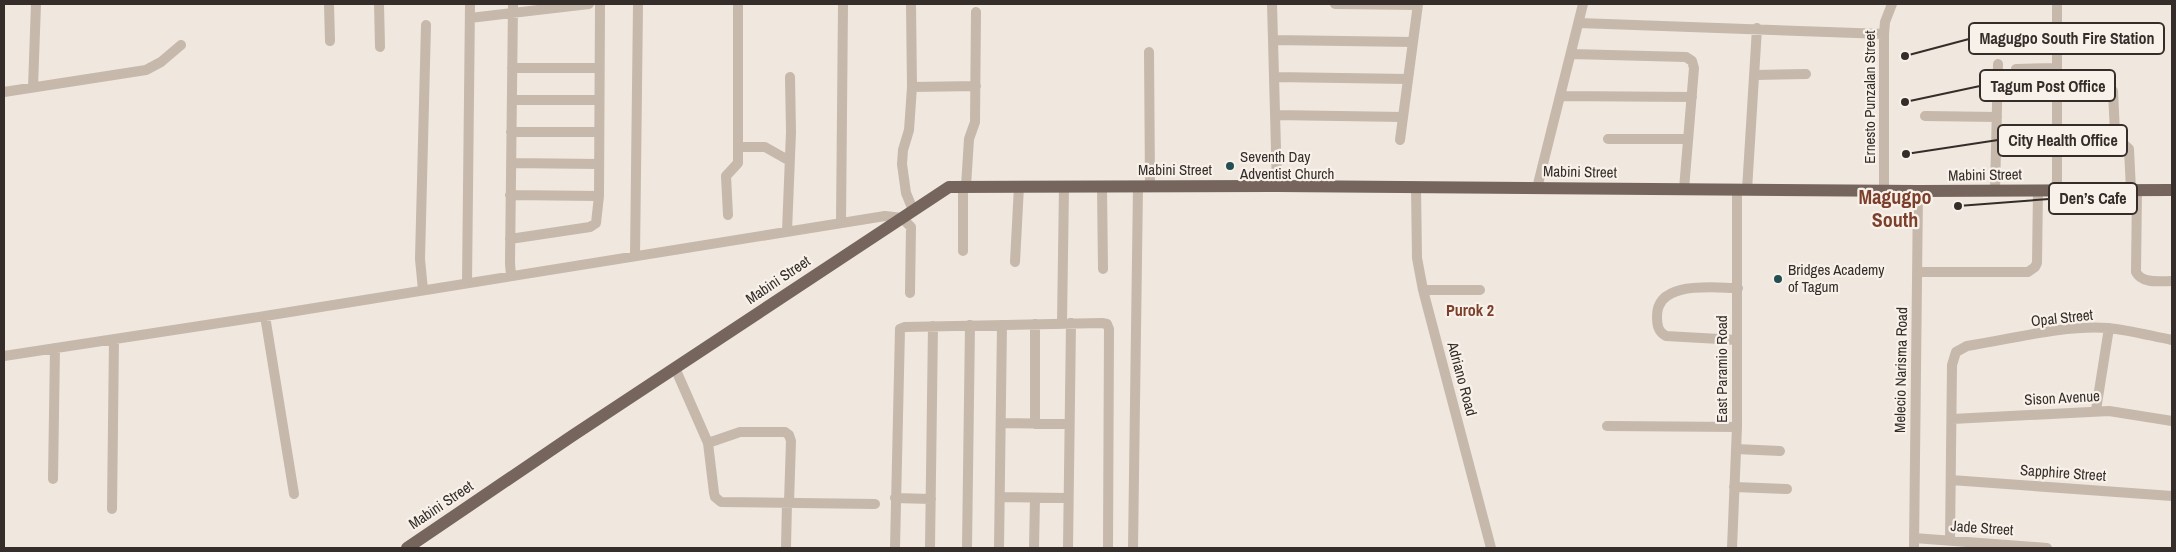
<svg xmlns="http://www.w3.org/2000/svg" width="2176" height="552" font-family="'Archivo Narrow',sans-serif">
<rect width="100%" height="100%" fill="#f0e7de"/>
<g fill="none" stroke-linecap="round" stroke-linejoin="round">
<path stroke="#c6b8ab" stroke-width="10" d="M329,4L330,41
M379,4L380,47
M911,4L912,87L909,130L903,150L902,164L906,193L913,210
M1272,4L1277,186
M1335,4L1418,5
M470,18L589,4
M1579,23L1884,34
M1273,40L1413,42
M1149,52L1150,186
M1571,54L1686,57L1692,61L1694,68L1684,189
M512,68H599
M2016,69L2057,68
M1755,75L1806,74
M1274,77L1408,79
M33,87L36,4
M912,87L976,86
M2113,91L2115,133L2116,137L2129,149L2131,190
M4,92L146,70L161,62L181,45
M1560,96L1692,97
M512,100H599
M1275,115L1403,117
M1925,116L1997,117
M511,132H599
M1608,139H1688
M1400,140L1418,4
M739,147H765L788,160
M511,163L599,164
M963,186V251
M966,186L969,139L975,122L976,12
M1102,187L1103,269
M1416,187L1417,258L1423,290L1491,548
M1537,188L1583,4
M1747,190L1757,28
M2057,190V4
M2137,190L2136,272C2142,284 2160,281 2172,281
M1884,191V34L1885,22L1892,4
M1995,191L1998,64
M510,195L599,196
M728,215L726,176L738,163V4
M841,222L843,4
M787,231L791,132L790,77
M510,239L590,227L596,223L599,196L600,4
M635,256L638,4
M1015,262L1019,186
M1918,272H2028L2035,267L2037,263L2038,190
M511,276L510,263L513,4
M467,283L470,4
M423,290L420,259L426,25
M1423,290H1480
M265,316L294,494
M1062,323L1064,187
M1035,324V424
M1737,340L1666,336C1658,332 1657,325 1657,316C1657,280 1713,288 1738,288
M4,356L265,316L885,216L902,218L911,227L910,293
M675,368L708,443L714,493L715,497L721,502L875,504
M2096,410L2109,328
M1952,419L2109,411L2172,421
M1001,423L1069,424
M1607,426L1737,427
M708,443L740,432H785L789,435L791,441L789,502
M1736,449L1780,451
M53,479L55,348
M1951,480L2172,496
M1734,487L1787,489
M1000,497L1068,498
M895,498L931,499
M112,509L114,339
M1914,538L2047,548
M1950,541L1952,365L1956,352L1967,346C2013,339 2061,325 2108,328C2129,330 2151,336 2172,340
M786,548L787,502
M895,548L900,329L905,327L1102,323L1107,324L1109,329L1108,548
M930,548L933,326
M967,548L970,325
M999,548L1002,325
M1034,548L1035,498
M1068,548L1071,323
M1133,548L1138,186
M1732,548L1737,427V190
M1914,548L1918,191"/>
<path stroke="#75655c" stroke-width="12" d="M407,548L572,436L949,187L1277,186L1918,191L2172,190"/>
</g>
<g fill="#234f52" stroke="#f8f1ea" stroke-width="2">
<circle cx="1230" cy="166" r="5"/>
<circle cx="1778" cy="279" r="5"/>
</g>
<g text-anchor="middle" stroke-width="4.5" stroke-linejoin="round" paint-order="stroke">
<g font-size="15" fill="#352d29" stroke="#f8f1ea">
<text transform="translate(1870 97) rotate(-90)" y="5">Ernesto Punzalan Street</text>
<text x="1175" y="175">Mabini Street</text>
<text transform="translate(1580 172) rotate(1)" y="5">Mabini Street</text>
<text transform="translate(1985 175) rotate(-1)" y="5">Mabini Street</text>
<text transform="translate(778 280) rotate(-34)" y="5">Mabini Street</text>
<text transform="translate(2062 318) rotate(-6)" y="5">Opal Street</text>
<text transform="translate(1722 369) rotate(-90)" y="5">East Paramio Road</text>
<text transform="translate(1901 370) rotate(-89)" y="5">Melecio Narisma Road</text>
<text transform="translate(1462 379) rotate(75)" y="5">Adriano Road</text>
<text transform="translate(2062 398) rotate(-3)" y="5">Sison Avenue</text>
<text transform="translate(2063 473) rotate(4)" y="5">Sapphire Street</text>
<text transform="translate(441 505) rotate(-34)" y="5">Mabini Street</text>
<text transform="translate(1982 528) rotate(4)" y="5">Jade Street</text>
</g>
<g font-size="15" fill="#352d29" stroke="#f8f1ea" text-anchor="start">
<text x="1240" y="162">Seventh Day<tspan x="1240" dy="17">Adventist Church</tspan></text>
<text x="1788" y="275">Bridges Academy<tspan x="1788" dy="17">of Tagum</tspan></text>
</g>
<g font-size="16" font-weight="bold" fill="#7b3f2b" stroke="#f8f1ea">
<text x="1470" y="316">Purok 2</text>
</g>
<g font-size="20" font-weight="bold" fill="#7b3f2b" stroke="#f8f1ea">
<text x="1895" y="204">Magugpo<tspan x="1895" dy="23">South</tspan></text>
</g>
</g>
<path fill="none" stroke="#352d29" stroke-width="2" d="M1905 56L1969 39M1905 102L1980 86M1906 154L1998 140M1958 206L2049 199"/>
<g fill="#352d29" stroke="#f8f1ea" stroke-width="2">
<circle cx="1905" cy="56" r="5"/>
<circle cx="1905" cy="102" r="5"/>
<circle cx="1906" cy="154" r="5"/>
<circle cx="1958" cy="206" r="5"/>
</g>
<g fill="#f8f1ea" stroke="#352d29" stroke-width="2">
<rect x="1969" y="23" width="195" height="31" rx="5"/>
<rect x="1980" y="70" width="135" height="31" rx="5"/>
<rect x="1998" y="125" width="129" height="31" rx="5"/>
<rect x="2049" y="183" width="88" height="31" rx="5"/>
</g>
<g font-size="16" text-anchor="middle" font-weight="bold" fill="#352d29">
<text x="2067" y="44">Magugpo South Fire Station</text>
<text x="2048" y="92">Tagum Post Office</text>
<text x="2063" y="146">City Health Office</text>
<text x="2093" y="204">Den’s Cafe</text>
</g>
<rect width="2176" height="552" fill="none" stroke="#352d29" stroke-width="10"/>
</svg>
